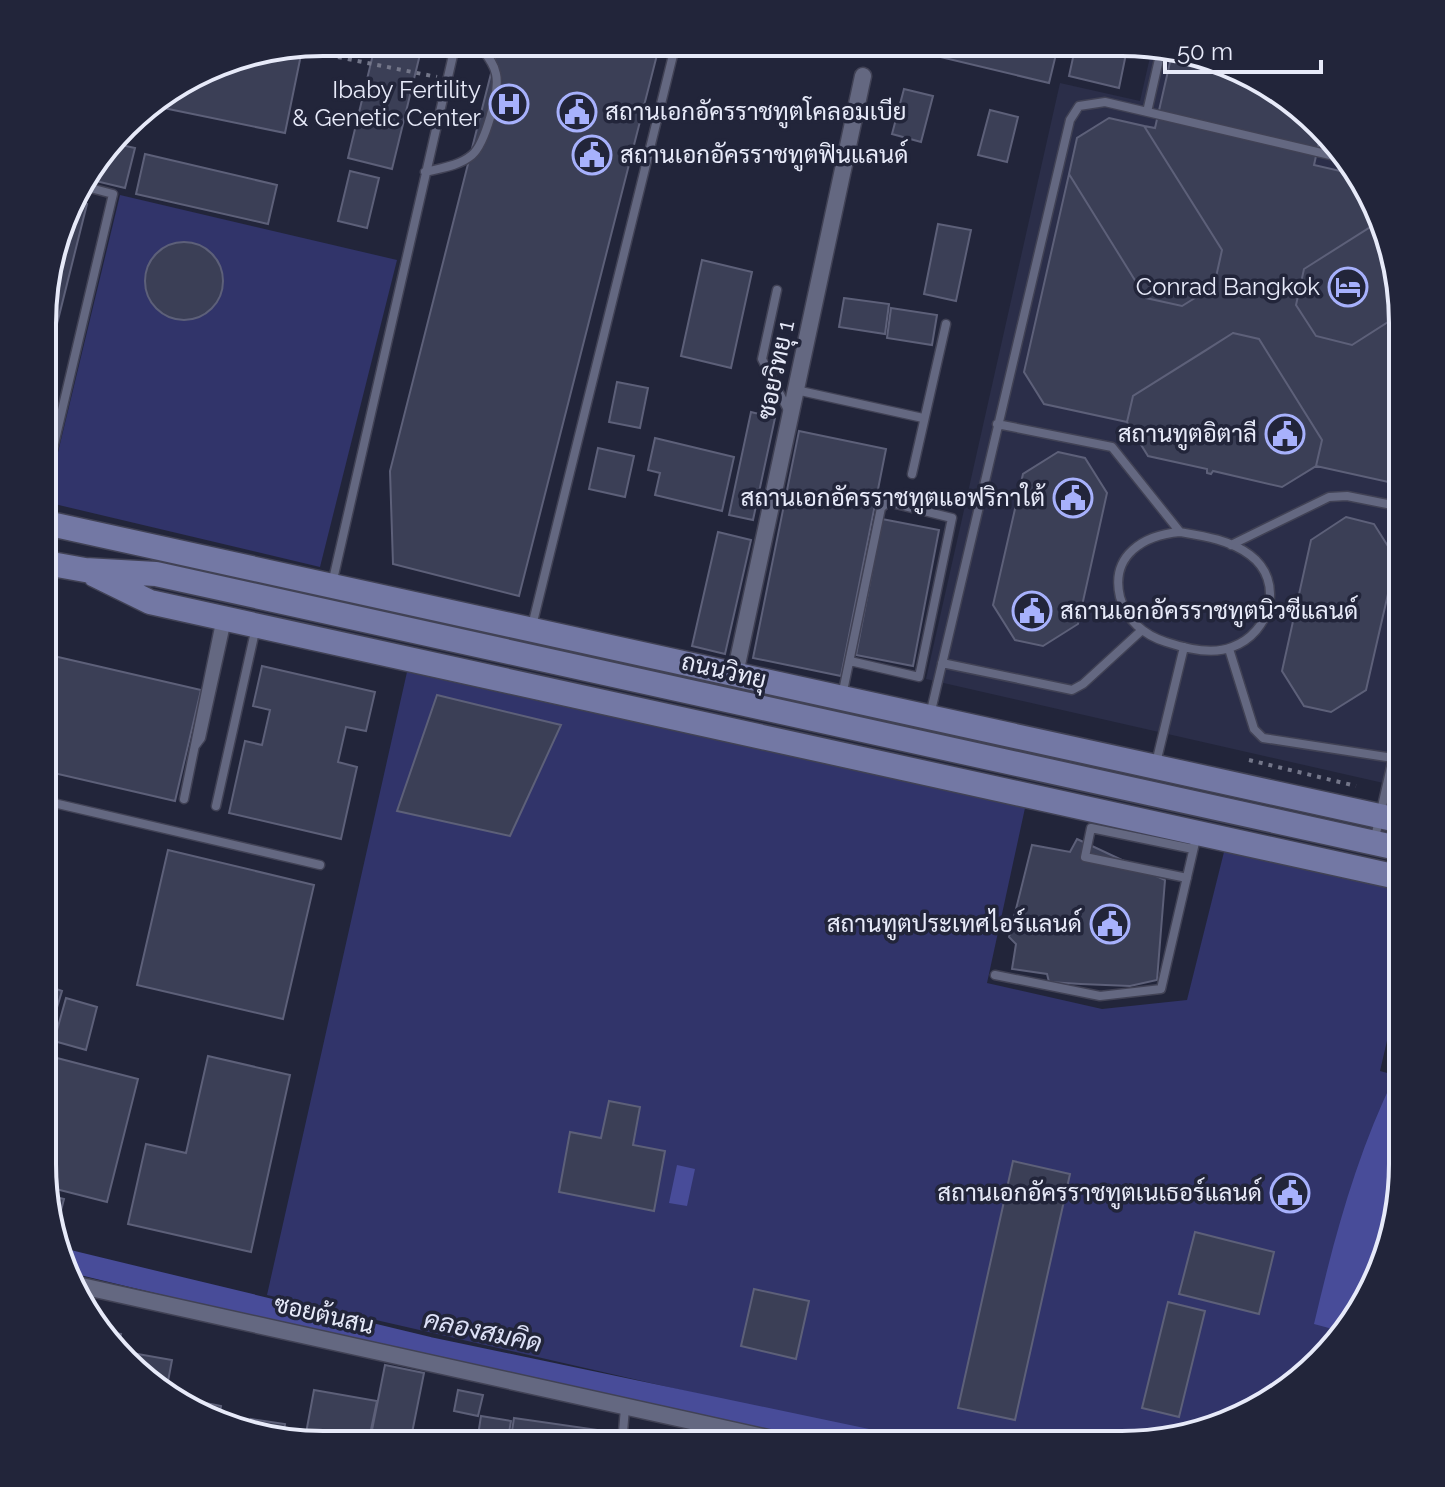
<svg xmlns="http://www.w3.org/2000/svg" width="1445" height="1487" font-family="Raleway,Sarabun,sans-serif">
<rect width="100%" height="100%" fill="#22253a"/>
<path fill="#2b2e49" d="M1153,44L1263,80L1355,166L1402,305L1401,787L926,679L1060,83L1140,101Z"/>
<path fill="#31346a" d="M120,195L397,260L320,567L46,502Z
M407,672L1025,808L987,983L1102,1009L1187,1000L1225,848L1402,889V976L1380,1071L1402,1077V1182L1366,1304L1279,1397L1140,1444H917L267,1295Z"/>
<path fill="#484c99" d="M1395,1076L1402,1078V1182L1366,1304L1340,1331L1314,1324C1334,1239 1356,1155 1395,1076Z
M677,1165L695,1169L687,1206L669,1203Z"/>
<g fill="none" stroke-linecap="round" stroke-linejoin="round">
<path stroke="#484c99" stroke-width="22" d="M69,1261L429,1348L887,1444"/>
</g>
<path fill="#3b3f56" stroke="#5d6079" stroke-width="2" d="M376,42H423L392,169L348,158Z
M499,42L660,43L519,596L393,564L390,471Z
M886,44H1052L1058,46L1049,83Z
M1076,44H1128L1119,88L1069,76Z
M303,45L285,133L149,105L232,57Z
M1173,49L1263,80L1321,134L1314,165L1358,175L1375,224L1304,269L1296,305L1316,336L1352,345L1402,313V485L1316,466L1322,440L1259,339L1233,333L1205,351L1133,396L1127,422L1044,404L1024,372L1069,174L1146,298L1182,306L1214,286L1222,250L1144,126L1155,128Z
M904,89L933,96L921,142L892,134Z
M990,110L1018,117L1007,162L978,155Z
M1109,118L1144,126L1222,250L1214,286L1182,306L1146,298L1069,174L1077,138Z
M112,143L135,148L125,188L83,178Z
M145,154L277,185L268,224L136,194Z
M350,171L379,178L367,228L338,221Z
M73,201L87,204L47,364V268Z
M938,224L971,230L956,301L924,294Z
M1375,224L1402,313L1352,345L1316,336L1296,305L1304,269Z
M145 281a39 39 0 1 1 78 0a39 39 0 1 1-78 0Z
M702,260L752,272L731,368L681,356Z
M844,298L889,304L885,334L839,327Z
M891,308L937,315L932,345L887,338Z
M1233,333L1259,339L1322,440L1316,466L1282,487L1213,471L1211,474L1207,473V469L1148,456L1127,422L1133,396Z
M617,382L648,388L640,428L609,422Z
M751,412L775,418L753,520L729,515Z
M799,431L886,449L841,676L753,658Z
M655,438L734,457L722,511L655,495L660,473L648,470Z
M598,448L634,456L625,497L589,489Z
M1058,452L1085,458L1107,493L1078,624L1043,646L1015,640L993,605L1023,474Z
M1346,517L1374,524L1396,559L1366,690L1331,712L1304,706L1282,671L1311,540Z
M882,519L939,530L913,666L856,655Z
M718,532L751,540L725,654L692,646Z
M45,654L201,690L175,801L45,771Z
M262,666L375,692L366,731L346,727L338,762L357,767L341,839L229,813L245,741L262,745L270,710L253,706Z
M437,695L561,725L510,836L397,811Z
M1077,839L1165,880L1157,980L1130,986L1081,984L1049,982L1047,974L1012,969L1016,944L1009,937L1032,845L1070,852Z
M168,850L314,885L283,1019L137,985Z
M44,985L62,991L49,1034L43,1032Z
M66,998L97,1007L86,1050L54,1041Z
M43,1054L52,1057L44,1082L43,1081Z
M208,1056L290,1075L251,1252L128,1224L146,1144L186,1153Z
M57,1058L138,1079L107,1202L44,1186L43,1115Z
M609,1101L640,1107L633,1145L665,1151L654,1211L559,1192L570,1132L601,1138Z
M1013,1161L1070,1174L1015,1420L958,1408Z
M47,1195L64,1199L57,1226Z
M1195,1232L1274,1252L1259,1314L1179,1294Z
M754,1289L809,1301L796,1359L741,1346Z
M1168,1302L1205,1311L1179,1417L1142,1408Z
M99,1329L121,1334L118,1348Z
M132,1353L172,1360L166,1392L131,1359Z
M385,1365L424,1373L411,1438L372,1430Z
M314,1390L377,1401L368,1444H304Z
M458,1390L483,1395L478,1416L454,1411Z
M186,1399L221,1406L219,1418L184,1408Z
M481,1416L511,1421L507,1444L477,1442Z
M514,1418L619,1433L618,1444H510Z
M251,1419L285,1424L283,1438L303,1440V1444L250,1428Z"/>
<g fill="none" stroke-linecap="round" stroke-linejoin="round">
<g stroke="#414255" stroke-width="11">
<path id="lane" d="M1147,112L1162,46
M425,172C441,168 459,166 472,155C485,144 500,91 496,74C494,62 484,52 477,42
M777,290L762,359L788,410
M796,390L923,418
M997,424L1112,447L1180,532C1204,536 1230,540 1250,555C1285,581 1271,633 1232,647C1213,655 1184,648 1166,642C1144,635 1126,620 1120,597C1110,555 1144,535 1180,532
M912,474L946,324
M46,478L113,194L79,185
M1231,545L1329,497L1347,496L1402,507
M332,584L456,42
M532,626L676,43
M1229,649L1254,729L1263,738L1393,758
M942,663L1072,690L1083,684L1142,630
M842,696L881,508L888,502L952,518L919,677L850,661
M930,715L1070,120L1079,106L1105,102L1347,159
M195,746L201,738L227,620
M1156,763L1184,647
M184,799L220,622
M45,801L320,865
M216,806L256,627
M1374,842L1402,718
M1187,878L1085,857L1091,828L1193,849
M995,975L1100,996L1161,989L1197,834
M622,1444L625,1408"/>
</g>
<g stroke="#414255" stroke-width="19">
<path id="street" d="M735,674L863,76
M77,1285L795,1444"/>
</g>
<g stroke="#414255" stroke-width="27">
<path id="secondary" d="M46,523L1402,821
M46,563L85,570L156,574L1402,849
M95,575L150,602L1402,878"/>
</g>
<path stroke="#737689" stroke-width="4" stroke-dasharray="4 6" stroke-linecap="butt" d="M338,57L437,77
M1249,760L1356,786"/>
<use href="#lane" stroke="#646881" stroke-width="8"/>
<use href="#street" stroke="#646881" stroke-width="16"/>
<use href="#secondary" stroke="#7378a4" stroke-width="24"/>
</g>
<defs>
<g id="hospital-ring" transform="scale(2)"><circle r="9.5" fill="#22253a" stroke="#a7b1fc" stroke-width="1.5"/><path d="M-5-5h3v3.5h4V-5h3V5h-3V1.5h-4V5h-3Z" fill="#a7b1fc"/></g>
<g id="civic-ring" transform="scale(2)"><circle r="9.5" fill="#22253a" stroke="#a7b1fc" stroke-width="1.5"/><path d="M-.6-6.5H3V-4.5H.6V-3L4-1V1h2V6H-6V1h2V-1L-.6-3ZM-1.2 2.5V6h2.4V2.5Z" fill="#a7b1fc"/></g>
<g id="hotel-ring" transform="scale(2)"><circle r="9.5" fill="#22253a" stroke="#a7b1fc" stroke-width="1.5"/><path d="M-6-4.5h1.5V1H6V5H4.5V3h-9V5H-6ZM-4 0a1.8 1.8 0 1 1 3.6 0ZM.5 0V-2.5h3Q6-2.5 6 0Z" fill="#a7b1fc"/></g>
</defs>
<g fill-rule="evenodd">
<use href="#hospital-ring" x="509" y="104"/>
<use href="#civic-ring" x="577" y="112"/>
<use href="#civic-ring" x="592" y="155"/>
<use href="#hotel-ring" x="1348" y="287"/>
<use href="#civic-ring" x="1285" y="434"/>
<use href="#civic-ring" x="1073" y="498"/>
<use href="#civic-ring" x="1032" y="611"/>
<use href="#civic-ring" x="1110" y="924"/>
<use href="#civic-ring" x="1290" y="1193"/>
</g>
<g text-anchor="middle" stroke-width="7" stroke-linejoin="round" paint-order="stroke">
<g font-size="24" fill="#e7eaf9" stroke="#22253a" text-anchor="end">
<text x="481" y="98">Ibaby Fertility<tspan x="481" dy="28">&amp; Genetic Center</tspan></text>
<text x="605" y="120" text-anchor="start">สถานเอกอัครราชทูตโคลอมเบีย</text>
<text x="620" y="163" text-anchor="start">สถานเอกอัครราชทูตฟินแลนด์</text>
<text x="1320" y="295">Conrad Bangkok</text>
<text x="1257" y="442">สถานทูตอิตาลี</text>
<text x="1045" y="506">สถานเอกอัครราชทูตแอฟริกาใต้</text>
<text x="1060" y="619" text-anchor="start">สถานเอกอัครราชทูตนิวซีแลนด์</text>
<text x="1082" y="932">สถานทูตประเทศไอร์แลนด์</text>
<text x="1262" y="1201">สถานเอกอัครราชทูตเนเธอร์แลนด์</text>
</g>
<g font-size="24" fill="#e7eaf9" stroke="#22253a">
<text transform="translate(776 370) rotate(-78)" y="8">ซอยวิทยุ 1</text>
<text transform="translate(724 671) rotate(13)" y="8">ถนนวิทยุ</text>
<text transform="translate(324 1315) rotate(13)" y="8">ซอยต้นสน</text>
</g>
<g font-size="26" font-style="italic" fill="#dde1f7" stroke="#22253a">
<text transform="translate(483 1331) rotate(12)" y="9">คลองสมคิด</text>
</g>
</g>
<path d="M0 0H1445V1487H0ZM323 56H1122A267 267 0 0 1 1389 323V1164A267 267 0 0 1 1122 1431H323A267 267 0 0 1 56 1164V323A267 267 0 0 1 323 56Z" fill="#22253a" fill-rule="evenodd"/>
<path fill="none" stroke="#e7eaf9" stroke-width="4" d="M323 56H1122A267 267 0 0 1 1389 323V1164A267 267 0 0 1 1122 1431H323A267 267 0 0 1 56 1164V323A267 267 0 0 1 323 56Z"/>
<path d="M1165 60v12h156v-12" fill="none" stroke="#e7eaf9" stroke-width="4"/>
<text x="1177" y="60" font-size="24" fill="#e7eaf9" stroke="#22253a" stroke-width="6" paint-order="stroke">50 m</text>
</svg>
